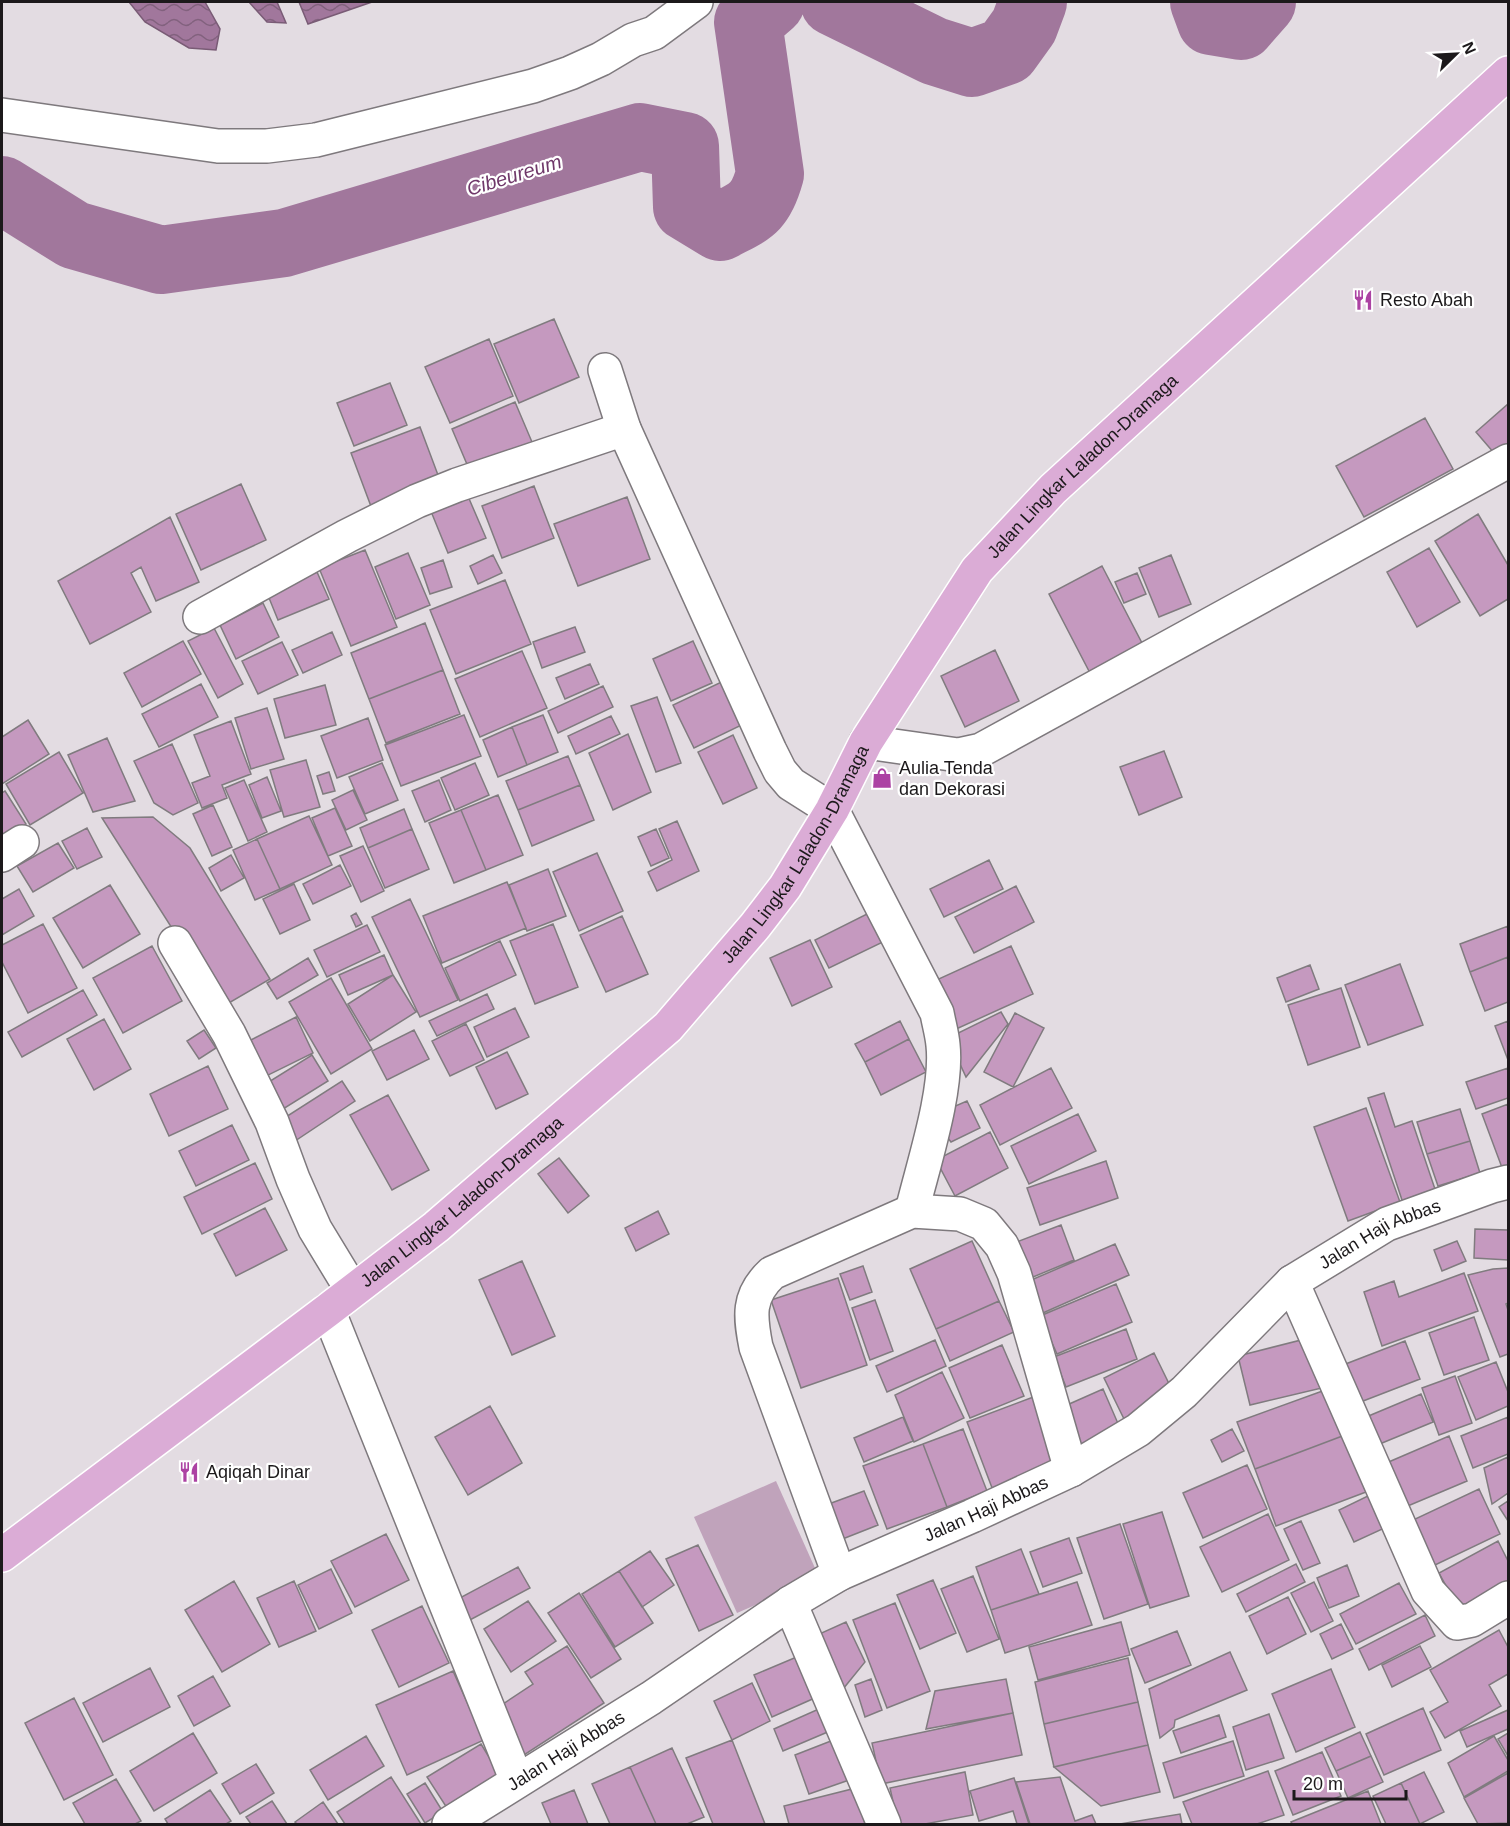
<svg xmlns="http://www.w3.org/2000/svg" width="1510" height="1826" font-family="Helvetica,sans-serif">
<defs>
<pattern id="water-waves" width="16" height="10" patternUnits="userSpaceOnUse" patternTransform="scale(1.5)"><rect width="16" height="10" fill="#a1779c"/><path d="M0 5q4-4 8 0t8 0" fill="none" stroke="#82617e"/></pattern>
</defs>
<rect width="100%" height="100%" fill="#e3dce2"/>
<path fill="#c0a3bb" d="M776,1481L819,1577L737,1613L694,1517Z"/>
<path fill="url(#water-waves)" stroke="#795b75" stroke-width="1.5" d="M129,2H205L220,29L216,50L189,48L145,22Z
M249,2H277L286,23L267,22Z
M299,2H372L308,24Z"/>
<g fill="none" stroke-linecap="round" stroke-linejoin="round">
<path stroke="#a1779c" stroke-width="68" d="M834,2L934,51L972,63L1006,51L1024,26L1033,2
M1204,2L1211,21L1241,26L1262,2
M2,190L74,235L161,260L284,243L640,137L685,146L687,207L720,227C750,211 760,210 770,174L748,22L771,2"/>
</g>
<path fill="#c599bf" stroke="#807b7f" stroke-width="1.5" d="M554,319L579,377L519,403L494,344Z
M489,339L513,396L450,423L425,367Z
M390,383L407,425L354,446L337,403Z
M515,402L532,442L469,469L452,429Z
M1508,404V452L1500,460L1476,432Z
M1425,418L1453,469L1364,517L1336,466Z
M420,427L441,483L372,509L351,453Z
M241,484L266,540L201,570L176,514Z
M534,486L554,538L502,558L482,506Z
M467,494L486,538L448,553L430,509Z
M627,497L650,559L578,586L554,524Z
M1478,514L1508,565V599L1480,616L1435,541Z
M170,517L199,582L156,601L141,567L131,573L151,612L90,644L58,581Z
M1429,548L1460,602L1417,627L1387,572Z
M365,550L397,627L351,646L319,568Z
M408,553L430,605L396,619L375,567Z
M493,555L502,573L478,584L470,566Z
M1171,555L1191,604L1159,617L1139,568Z
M443,560L452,587L430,594L421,568Z
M1102,566L1143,645L1090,673L1049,594Z
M317,572L329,599L278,620L267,593Z
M1137,573L1146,594L1124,603L1115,582Z
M505,580L531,644L456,674L430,610Z
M263,603L279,637L236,659L220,625Z
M425,623L443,670L369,699L351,653Z
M575,627L585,652L542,668L533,642Z
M214,628L243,684L218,698L188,641Z
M332,632L342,655L303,673L292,650Z
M183,641L201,674L142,707L124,673Z
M693,641L712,683L671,701L653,659Z
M282,642L298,675L258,694L242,661Z
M995,650L1019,701L965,727L941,676Z
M522,651L547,708L480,737L455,679Z
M590,664L599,684L565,699L556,678Z
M443,670L460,714L386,743L369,699Z
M732,677L752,720L694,748L673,705Z
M201,684L218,717L159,747L142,714Z
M325,685L336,725L285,738L274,699Z
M603,686L613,707L558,733L548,711Z
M657,697L681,763L656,772L631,706Z
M267,708L284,759L251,769L235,718Z
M464,715L481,756L401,786L385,745Z
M543,715L558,752L527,765L512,727Z
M611,716L620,734L576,754L568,736Z
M368,718L383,760L337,778L321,736Z
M28,720L49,754L2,784V737Z
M231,721L251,774L222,785L227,798L202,808L192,783L210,776L194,735Z
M512,727L527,765L498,777L483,740Z
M628,734L651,792L613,810L589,753Z
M733,735L757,788L723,804L698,752Z
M107,738L135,801L93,812L68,755Z
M172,744L198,803L173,815L154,803L134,761Z
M1164,751L1182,797L1139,815L1120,767Z
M59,752L83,793L30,825L6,784Z
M568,756L580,785L518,810L506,781Z
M306,760L320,807L284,817L270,770Z
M382,763L398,800L365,814L349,777Z
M475,763L489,795L455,810L441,778Z
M329,772L335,791L323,794L317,776Z
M267,777L281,811L262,818L249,785Z
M244,780L267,832L248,841L225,788Z
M439,780L451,810L425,822L412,791Z
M580,785L594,820L532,846L518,810Z
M353,790L367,820L346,830L332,800Z
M5,791L26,824L2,840V793Z
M498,795L523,855L486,870L461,810Z
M213,805L232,847L212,856L193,814Z
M335,808L352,846L328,856L312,818Z
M404,809L412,829L368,848L360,828Z
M461,810L486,870L454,883L429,823Z
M309,816L332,865L280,889L257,839Z
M153,817L190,848L270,979L222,1007L102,818Z
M677,821L699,871L657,891L648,872L672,860L659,829Z
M87,828L102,857L77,869L62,841Z
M412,829L429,869L385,888L368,848Z
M656,829L669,858L651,866L638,837Z
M257,839L280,889L255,900L233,850Z
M58,843L74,868L33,892L17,866Z
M363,846L384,891L361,902L340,856Z
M597,853L623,911L579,931L553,872Z
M231,855L244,878L221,891L209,868Z
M989,860L1003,889L944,917L930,889Z
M340,865L351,886L313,904L303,884Z
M548,869L566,916L527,931L509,885Z
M507,882L526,928L442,963L423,916Z
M294,884L310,920L280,934L263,899Z
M110,885L140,934L83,968L53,918Z
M1016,886L1034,922L974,953L955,917Z
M19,889L34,916L2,935V899Z
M410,899L458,1000L420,1017L372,917Z
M871,912L885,941L829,968L815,940Z
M356,913L362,924L356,927L351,916Z
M622,916L648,974L606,992L580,935Z
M43,924L77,988L28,1013L2,962V945Z
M553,924L578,987L535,1004L510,941Z
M367,925L380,952L327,977L314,950Z
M1508,926V957L1470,972L1460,944Z
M810,940L832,987L792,1006L770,958Z
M500,941L516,975L460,1001L445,968Z
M152,946L182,1001L123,1033L93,978Z
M1011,946L1033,994L954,1030L932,982Z
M384,955L393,975L348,995L339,975Z
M1508,957V1002L1485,1011L1470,972Z
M308,958L318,975L277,999L267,983Z
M1400,964L1423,1025L1368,1045L1345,985Z
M1310,965L1319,989L1286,1002L1277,978Z
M393,975L416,1012L370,1041L348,1004Z
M331,978L372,1049L331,1074L289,1002Z
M1341,988L1360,1047L1308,1065L1288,1005Z
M83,990L97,1015L22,1057L8,1032Z
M487,994L494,1009L437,1036L429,1021Z
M515,1008L529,1037L487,1057L474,1027Z
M1001,1012L1008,1024L966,1077L948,1038Z
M1015,1013L1044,1028L1013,1087L984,1072Z
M296,1017L313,1053L254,1082L237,1047Z
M104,1019L131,1069L94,1090L67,1039Z
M900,1021L909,1039L865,1062L855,1044Z
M1508,1021V1060L1495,1026Z
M466,1024L484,1060L450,1076L432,1041Z
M204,1030L216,1048L199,1059L187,1041Z
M414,1030L429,1059L387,1080L372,1051Z
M909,1039L926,1072L881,1095L865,1062Z
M507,1052L528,1094L496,1109L476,1067Z
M312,1055L328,1081L275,1114L259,1088Z
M208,1066L228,1109L169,1136L150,1094Z
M1051,1068L1072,1108L1000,1145L980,1105Z
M1508,1068V1098L1476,1109L1466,1082Z
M342,1081L355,1101L292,1143L278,1122Z
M1384,1093L1395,1127L1412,1121L1438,1198L1405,1209L1368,1098Z
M388,1095L429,1170L392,1190L350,1115Z
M967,1101L980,1128L951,1142L941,1129L953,1107Z
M1508,1104V1171L1504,1173L1482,1114Z
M1366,1108L1400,1202L1348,1221L1314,1127Z
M1460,1109L1470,1141L1427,1154L1417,1122Z
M1078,1114L1096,1151L1029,1184L1011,1146Z
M232,1125L249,1160L196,1186L179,1151Z
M990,1132L1008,1168L955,1196L936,1160Z
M1470,1141L1480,1173L1438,1186L1427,1154Z
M559,1158L589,1196L568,1213L538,1174Z
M1106,1161L1118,1198L1040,1225L1027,1188Z
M255,1163L272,1199L202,1234L184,1197Z
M265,1208L287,1250L236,1276L214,1234Z
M658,1211L669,1234L636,1251L625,1228Z
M1061,1225L1074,1260L1021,1282L1006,1246Z
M1475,1229L1508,1230V1260L1474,1258Z
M972,1241L999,1301L936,1329L910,1269Z
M1457,1241L1466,1261L1442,1271L1434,1250Z
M1115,1244L1129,1275L1036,1316L1022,1284Z
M522,1261L555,1336L512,1355L479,1280Z
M863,1266L872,1292L850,1300L840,1274Z
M1508,1268V1303L1506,1304L1508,1310V1354L1500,1357L1468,1275L1493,1269Z
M1464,1273L1478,1311L1382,1346L1364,1292L1394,1281L1399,1297Z
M838,1278L867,1365L801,1388L771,1300Z
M1116,1284L1132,1322L1057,1354L1040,1316Z
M875,1300L893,1351L870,1360L852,1308Z
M999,1301L1014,1332L950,1361L936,1329Z
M1474,1317L1489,1360L1444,1375L1429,1333Z
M1126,1329L1137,1359L1066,1387L1054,1357Z
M1313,1337L1326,1387L1250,1405L1238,1356Z
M935,1340L946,1366L887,1392L876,1366Z
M1405,1341L1420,1379L1358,1403L1343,1365Z
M1002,1345L1024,1396L970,1418L949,1368Z
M1154,1353L1175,1396L1125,1421L1104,1378Z
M1496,1362L1508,1392V1406L1476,1420L1458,1377Z
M942,1372L964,1418L914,1442L895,1395Z
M1455,1376L1472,1423L1439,1435L1422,1388Z
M1103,1389L1123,1435L1078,1455L1058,1409Z
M1328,1389L1345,1435L1255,1469L1237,1422Z
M1421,1394L1433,1422L1370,1448L1359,1420Z
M1036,1396L1062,1468L994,1493L967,1422Z
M490,1406L522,1463L468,1495L435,1437Z
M903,1417L913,1441L864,1462L854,1438Z
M1508,1417V1454L1473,1468L1461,1436Z
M963,1429L987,1491L947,1507L923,1444Z
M1232,1429L1244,1451L1222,1462L1211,1440Z
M1345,1435L1366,1492L1276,1526L1255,1469Z
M1449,1436L1467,1481L1403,1508L1384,1464Z
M923,1444L947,1507L887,1529L863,1466Z
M1508,1457V1493L1492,1504L1484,1468Z
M1247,1465L1267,1509L1203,1538L1183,1493Z
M1479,1489L1500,1534L1435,1565L1413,1520Z
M864,1491L878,1525L840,1540L826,1505Z
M1374,1493L1389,1526L1354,1542L1339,1510Z
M1508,1501V1521L1499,1507Z
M1162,1512L1189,1596L1150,1608L1123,1524Z
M1268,1514L1289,1560L1222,1592L1200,1547Z
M1301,1521L1320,1563L1303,1570L1284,1529Z
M1120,1524L1148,1604L1104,1619L1077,1538Z
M386,1534L409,1580L355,1607L331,1561Z
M1069,1538L1082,1573L1043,1587L1030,1552Z
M1498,1541L1508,1561V1590L1462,1615L1439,1573Z
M698,1545L733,1615L699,1631L666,1559Z
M1021,1549L1039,1594L991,1610L976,1567Z
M650,1551L674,1585L642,1607L619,1571Z
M1296,1564L1305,1582L1246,1612L1237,1594Z
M1347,1565L1359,1596L1329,1608L1317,1578Z
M518,1567L530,1588L468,1621L456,1600Z
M331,1569L352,1613L319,1629L298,1585Z
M619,1571L653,1623L615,1647L582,1594Z
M973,1576L999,1639L967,1652L941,1589Z
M933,1580L956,1633L920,1649L897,1595Z
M234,1581L270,1644L222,1672L185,1610Z
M294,1581L316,1631L279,1647L257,1598Z
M1077,1582L1092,1625L1005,1653L991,1610Z
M1314,1582L1333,1621L1311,1632L1291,1593Z
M1399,1583L1416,1614L1356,1644L1340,1614Z
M579,1593L621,1659L591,1678L548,1613Z
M1288,1597L1306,1634L1267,1654L1249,1616Z
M528,1601L556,1641L511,1672L484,1629Z
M895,1603L930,1691L887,1708L853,1620Z
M422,1606L449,1663L399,1687L372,1630Z
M1425,1615L1435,1636L1369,1670L1359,1649Z
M846,1622L865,1662L843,1689L817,1635Z
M1121,1622L1130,1655L1038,1680L1029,1647Z
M1341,1624L1353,1649L1332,1659L1320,1634Z
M1499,1630L1508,1647V1674L1489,1685L1501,1706L1445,1738L1430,1712L1448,1702L1430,1670Z
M1177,1631L1191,1665L1145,1683L1131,1649Z
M567,1646L604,1703L524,1755L494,1710L533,1684L525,1672Z
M1420,1646L1431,1667L1392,1687L1382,1665Z
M1230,1652L1247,1690L1175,1720L1174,1727L1160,1738L1149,1689Z
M799,1656L817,1697L772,1717L754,1675Z
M1128,1658L1138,1702L1044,1724L1035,1682Z
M150,1668L170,1707L103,1742L83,1703Z
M1331,1669L1355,1727L1296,1752L1272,1694Z
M453,1671L484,1740L407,1775L376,1705Z
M213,1676L230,1706L194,1726L178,1696Z
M871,1679L882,1710L865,1717L855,1685Z
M1006,1679L1013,1713L926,1729L935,1691Z
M752,1683L770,1721L732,1740L714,1701Z
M74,1698L113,1775L64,1800L25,1723Z
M1138,1702L1148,1745L1054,1767L1044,1724Z
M821,1708L830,1731L783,1751L774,1729Z
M1423,1708L1441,1750L1384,1775L1366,1734Z
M1508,1710V1729L1467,1747L1460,1731Z
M1013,1713L1022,1755L881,1784L872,1743Z
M1269,1714L1284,1758L1246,1770L1233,1727Z
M1219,1715L1226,1737L1181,1753L1173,1731Z
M1360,1732L1371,1756L1336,1771L1325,1748Z
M193,1733L217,1773L154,1811L130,1771Z
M1508,1733V1756L1498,1739Z
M366,1736L384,1766L328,1800L310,1770Z
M1494,1736L1508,1760V1771L1464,1797L1448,1763Z
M836,1739L852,1779L809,1794L795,1755Z
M732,1740L765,1824H713L686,1758Z
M1233,1741L1244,1776L1174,1798L1163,1763Z
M481,1744L500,1775L447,1808L427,1777Z
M1148,1745L1160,1792L1101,1806L1054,1767Z
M672,1748L704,1817L687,1824H656L630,1767Z
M1322,1752L1341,1796L1293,1815L1275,1771Z
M1371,1756L1383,1782L1348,1798L1336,1771Z
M256,1764L274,1793L240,1814L222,1784Z
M630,1767L656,1824H610L592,1784Z
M1268,1771L1284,1815L1257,1824H1192L1183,1802Z
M965,1772L973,1815L925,1824H898L890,1788Z
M1424,1772L1444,1812L1420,1824L1401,1783Z
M1508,1773V1823L1478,1824L1464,1798Z
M391,1777L421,1824H345L337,1812Z
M1060,1777L1075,1821L1092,1815L1096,1824H1030L1016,1782Z
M1014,1778L1029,1824H1017L1013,1811L979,1821L970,1791Z
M116,1779L141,1821L135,1824H85L73,1803Z
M425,1783L443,1812L425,1823L407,1794Z
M1401,1783L1420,1824H1386L1373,1796Z
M856,1788L865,1824H789L784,1806Z
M210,1790L231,1821L226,1824H168L165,1819Z
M574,1790L588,1824H551L542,1803Z
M1368,1791L1381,1824H1292L1291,1822Z
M272,1801L287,1824H251L246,1817Z
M323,1802L338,1824H297L295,1822Z
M1180,1814L1182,1824H1120Z"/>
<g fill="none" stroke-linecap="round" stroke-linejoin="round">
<g stroke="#7e797d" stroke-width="36">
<g id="minor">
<path d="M2,115L218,146H267L316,140L533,86L570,73L601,59L633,40L654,33L696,2"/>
<path d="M605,370L624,429L770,751L780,771L791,784L832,810L937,1013C939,1024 942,1034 943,1045C948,1091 923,1165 912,1211"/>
<path d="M200,617L347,536L417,501L457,485L624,429"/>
<path d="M866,742L958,755L981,750L1508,461"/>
<path d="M2,855L22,842"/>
<path d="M175,943L229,1034L272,1122L293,1179L315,1229L352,1290"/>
<path d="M1292,1282L1428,1591L1457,1623L1472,1620L1508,1598"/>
<path d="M328,1310L517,1781"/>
<path d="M839,1574L756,1347C750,1317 747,1296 772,1273L912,1211L960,1214L984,1224L1002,1246L1014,1273L1071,1470"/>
<path d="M790,1603L884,1824"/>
<path id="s1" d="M449,1824L651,1698L790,1603L839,1574L972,1516L1071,1470L1138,1430L1184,1392L1292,1282L1387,1224L1492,1186L1508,1182"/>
</g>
</g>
<g stroke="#fff" stroke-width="36">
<g id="major">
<path id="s2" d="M2,1555L328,1310L436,1227L668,1027L755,926L785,887L832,810L866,742L977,570L1053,489L1508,73"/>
</g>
</g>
<use href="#minor" stroke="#fff" stroke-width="33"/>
<use href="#major" stroke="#dbacd6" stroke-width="33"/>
</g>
<defs>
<g id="restaurant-bare" transform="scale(1.62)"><path d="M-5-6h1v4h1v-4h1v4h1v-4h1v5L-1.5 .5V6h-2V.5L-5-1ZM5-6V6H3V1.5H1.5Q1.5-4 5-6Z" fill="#ac42a3" stroke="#fff" stroke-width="2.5" paint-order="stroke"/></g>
<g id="shop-bare" transform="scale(1.62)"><path d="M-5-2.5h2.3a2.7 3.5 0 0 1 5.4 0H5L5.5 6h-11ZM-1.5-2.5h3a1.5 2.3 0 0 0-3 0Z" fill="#ac42a3" stroke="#fff" stroke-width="2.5" paint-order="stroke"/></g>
</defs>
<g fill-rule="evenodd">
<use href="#restaurant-bare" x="1363" y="300"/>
<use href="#shop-bare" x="882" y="778"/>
<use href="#restaurant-bare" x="189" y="1472"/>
</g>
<g text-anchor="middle" stroke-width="4.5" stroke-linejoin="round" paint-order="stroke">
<g font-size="18" fill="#1c191b" stroke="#fff" text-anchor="start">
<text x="1380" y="306">Resto Abah</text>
<text x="899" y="774">Aulia Tenda<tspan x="899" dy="21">dan Dekorasi</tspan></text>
<text x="206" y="1478">Aqiqah Dinar</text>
</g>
<g font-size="18" fill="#1c191b" stroke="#fff">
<text dy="6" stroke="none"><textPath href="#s2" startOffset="1552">Jalan Lingkar Laladon-Dramaga</textPath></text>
<text dy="6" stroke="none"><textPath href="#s2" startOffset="1066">Jalan Lingkar Laladon-Dramaga</textPath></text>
<text dy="6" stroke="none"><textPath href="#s2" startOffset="580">Jalan Lingkar Laladon-Dramaga</textPath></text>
<text dy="6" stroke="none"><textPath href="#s1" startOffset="1110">Jalan Haji Abbas</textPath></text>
<text dy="6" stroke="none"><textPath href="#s1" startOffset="624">Jalan Haji Abbas</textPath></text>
<text dy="6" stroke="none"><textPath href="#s1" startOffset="138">Jalan Haji Abbas</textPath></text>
</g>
<g font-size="20" font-style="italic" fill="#70386a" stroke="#fff">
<text transform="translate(514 175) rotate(-17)" y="7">Cibeureum</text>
</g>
</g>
<rect width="1510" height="1826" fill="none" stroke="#1c191b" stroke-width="6"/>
<g transform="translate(1456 54) rotate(66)" stroke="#ffffff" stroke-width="4.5" paint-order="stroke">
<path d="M0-4.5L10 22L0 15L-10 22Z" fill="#1c191b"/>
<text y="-9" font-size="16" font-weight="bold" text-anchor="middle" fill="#1c191b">N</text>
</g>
<path d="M1294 1790v9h112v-9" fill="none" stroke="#1c191b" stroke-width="3"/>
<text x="1303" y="1790" font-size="18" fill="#1c191b" stroke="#ffffff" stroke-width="4.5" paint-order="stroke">20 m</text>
</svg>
